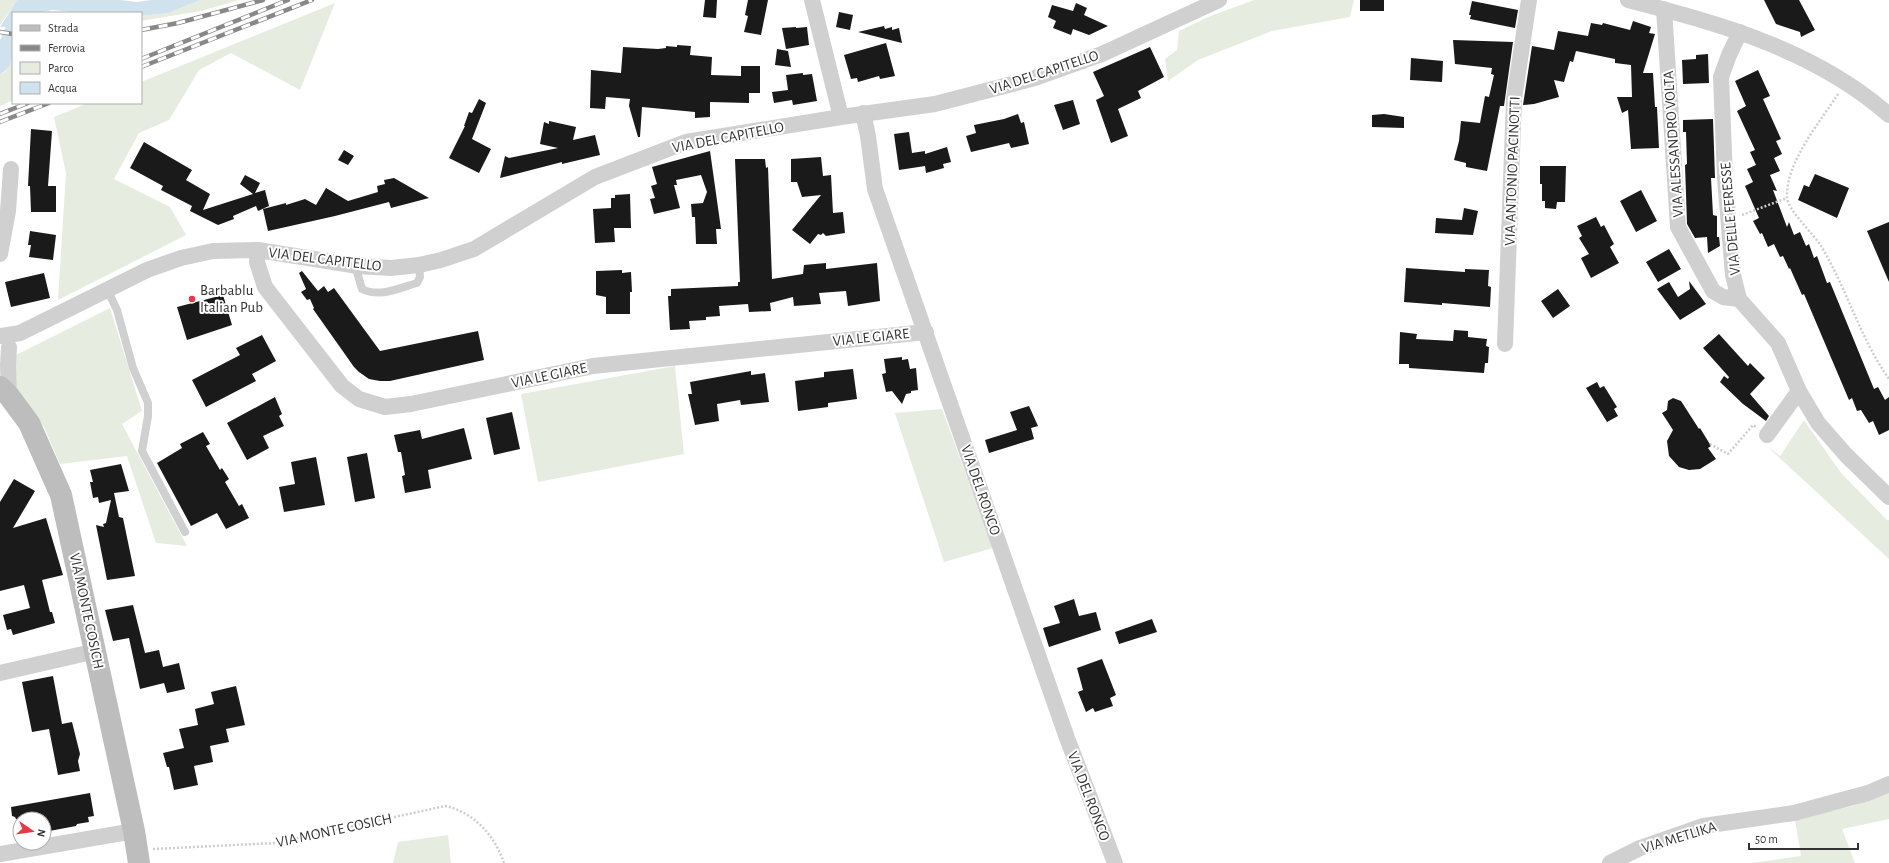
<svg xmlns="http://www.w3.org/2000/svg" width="1889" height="863" font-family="'Alegreya Sans',sans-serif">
<rect width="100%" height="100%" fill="#fff"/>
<path fill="#e6ecdf" d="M0,0H17L0,25Z
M200,0H239L201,11L141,21V16L169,13Z
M1254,0H1354L1350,17L1272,31L1198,60L1168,81L1165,59L1177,50L1179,31L1208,17Z
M335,3L300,90L231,53L199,70L169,120L139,133L114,179L170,207L186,235L58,300L66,173L54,117L88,103H141V82Z
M13,60V100L0,106V74L5,72Z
M110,308L142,411L122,424L187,546L156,543L127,456L60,464L44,427L18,394L14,377L16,355Z
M675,366L684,454L538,482L521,394Z
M942,409L993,548L944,562L895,413Z
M1804,420L1841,473L1887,520H1889V559L1771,450L1770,448L1780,456Z
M1889,792V819L1842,829L1855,863H1752L1801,856L1795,819L1853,806Z
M448,835L451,863H393L398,842Z"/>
<path fill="#cfe2ee" d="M17,0H120L137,2L151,0H200L169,13L141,16V13H82L53,10L36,13H13V27H0Z
M0,41H13C13,55 14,67 0,74Z"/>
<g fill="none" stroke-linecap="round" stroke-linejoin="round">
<path stroke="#cfe2ee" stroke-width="15" d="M0,59L13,29"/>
</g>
<path fill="#1a1a1a" d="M705,0H717L716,18L703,17Z
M748,0H768L761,35L744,32L748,16L745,15Z
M1360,0H1384V11H1360Z
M1764,0H1799L1815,30L1801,37L1800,32L1776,24Z
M1472,1L1518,10L1515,28L1470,19L1471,15H1469Z
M1076,3L1087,8L1084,15L1108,26L1089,35L1073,29L1071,35L1053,28L1056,21L1048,17L1052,5L1073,11Z
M839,12L853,15L850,30L836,27Z
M1633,21L1651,27L1649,33L1655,34L1643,73H1653L1655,107H1657L1659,148L1631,149L1628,110L1622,113L1617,97H1632L1631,65L1615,63V59L1576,51L1573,62L1570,61L1564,82L1554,80L1559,97L1534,104L1523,105L1532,46L1554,50L1558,31L1588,36L1591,23L1602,25L1603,23L1630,30Z
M884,26L885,29L892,27V30L899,28L902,43L858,32Z
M796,27V28L807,27L809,45L786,49L782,28Z
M1453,40L1513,42L1504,106H1500L1487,171L1466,167V163L1454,160L1459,141L1461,121L1480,123L1485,96L1489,97L1494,75L1491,74L1492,68L1455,64Z
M886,43L895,76L880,79L879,76L858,82L857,78L851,79L844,55Z
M677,45L691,46L690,55L712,57L711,75L741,76V66H760V93H749V103L710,102V117L695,118V112L642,107L640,137H638L629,106L630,99L606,97L605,109L590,108L591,70L621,73L623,47L658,49L666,48V46L677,47Z
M1150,47L1164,77L1138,91L1141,98L1118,109L1128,136L1111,143L1096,100L1104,96L1093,72Z
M777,49L788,51L791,67L775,65Z
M1708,54L1709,83L1683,84L1682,60L1696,59V55Z
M1411,58L1443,61L1442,82L1410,80Z
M1758,70L1770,96L1763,99L1781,139L1776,141L1782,154L1774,158L1780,171L1770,175L1777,191L1773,190L1787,227L1789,222L1794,235L1800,232L1806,246L1809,244L1814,258L1817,256L1827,283L1830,282L1874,389L1878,387L1885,400L1889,397V430L1879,435L1873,421L1869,423L1861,410L1857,411L1852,398L1849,400L1804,294L1802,295L1790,268L1789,269L1783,256L1780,257L1774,244L1768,247L1762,233L1760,234L1753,221L1759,218L1745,186L1753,182L1747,169L1756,165L1750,152L1755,150L1737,111L1746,106L1735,81Z
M803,73V75L812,74L817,101L793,105L792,100L774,103L772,92L788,90L786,75Z
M479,99L486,103L472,139L491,149L479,173L449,158L465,126H464L469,112L472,113Z
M1073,100L1080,124L1063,130L1054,105Z
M1018,114L1021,123L1024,122L1029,144L1011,148L1009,143L971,152L966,136L976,133L974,125L1004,119Z
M1384,114L1404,117V128L1372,127V115Z
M1713,119L1715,178H1711L1713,215L1717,216V237H1710H1719L1720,246L1708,253L1707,237L1695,238L1687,224L1685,165L1687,164L1686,132H1683V120Z
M549,121L576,127L573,140L595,135L600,155L562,164V162L500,178L505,156L509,158L558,148L540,144L544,122L549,124Z
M31,129L52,131L48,186H56V212H31L30,186H28Z
M909,132L912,153L925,151V154L947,147L951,162L943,164L944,168L926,173L925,166L899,170L894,134Z
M144,142L192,170L186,180L210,194L203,210L253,194L240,184L245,175L260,183L255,193L265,190L269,206L258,211L256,206L233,216L234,219L218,225L190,211L192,206L161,190L163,186L130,168Z
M344,150L354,156L348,165L338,160Z
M710,151L721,229H716L717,244H696L695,217H692L691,204L703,203L707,192L701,175L676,180L677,185H674L680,208L654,214L650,199L655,198L651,186L657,184L652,167Z
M821,157L823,176L831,175L833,213L843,212L845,233L826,236L823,233L821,235L818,234L810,244L792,230L821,195L802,197L797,182H791V159Z
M735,159H765L766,168L768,167L772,279L803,274L804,265L826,263V269L877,263L880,301L848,306L846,291L819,293L821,304L794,306L793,297L770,303L771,311L749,312L748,304L719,306L720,316L706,317V320L689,321L690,329L670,330L668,296H671V289L738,286V282H740Z
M1540,166H1566L1565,202H1557L1556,209L1545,208V201H1542V184H1540Z
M1815,174L1849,188L1837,218L1798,200L1804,185L1809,187Z
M394,178L429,198L391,208L389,202L335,216L268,231L263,209L286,203V205L305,199L316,205L326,188L348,201L378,192L377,186L385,184L384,180Z
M1641,190L1657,221L1636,232L1620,201Z
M630,194L631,228H614L615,242L595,243L593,209L611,208V198H615V195Z
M1464,208L1478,211L1473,235L1435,233L1436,218L1462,220Z
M1596,217L1601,227L1604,225L1614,244L1610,247L1619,263L1591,278L1581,258L1589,254L1579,238L1582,236L1577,226Z
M1889,222V282L1867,231Z
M30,231L56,235L53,260L29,257L31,245H28Z
M1669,249L1681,269L1658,282L1646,262Z
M1406,268L1465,272V269L1489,270L1488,286L1491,287L1490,307L1442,303V305L1404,302Z
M622,270V273L631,272L632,292H630V314H606V297L596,295V271Z
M302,271L318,291L324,286L328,292L334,288L380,351L478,331L484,360L390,381H380L369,379L359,372L354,367L313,309L314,308L310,299L307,300L301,292L306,289L299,273Z
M44,273L50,298L11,307L5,282Z
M1689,281L1706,304L1680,320L1657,289L1669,282L1678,297L1690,289Z
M1558,289L1570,306L1553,318L1541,301Z
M223,295L232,325L187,340L177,307Z
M1454,330L1468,331V337L1487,339L1486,346L1489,347L1488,363H1485L1484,373L1409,368V364H1399L1400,332L1417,334L1416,339L1453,341Z
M1719,334L1748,366L1750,363L1765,378L1750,394L1769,416L1766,421L1743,404L1720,382L1724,376L1728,379L1729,377L1703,348Z
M262,335L276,361L252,374L256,381L206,407L192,380L240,355L236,348Z
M902,357V360L908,359L910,369L916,368L918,390L911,391V393L906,394L902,404L892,391L886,392L882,374L886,373L884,359Z
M853,369L857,399L828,403V407L798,411L795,381L824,377V372Z
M751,371V375L765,373L769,402L741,405L740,400L717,404L719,421L695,425L688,394H692L690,382Z
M1597,382L1600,388L1604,386L1617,407L1614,409L1618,416L1607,422L1586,388Z
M275,397L282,414L279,416L284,426L263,436L269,448L247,460L227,423Z
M1673,398L1681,401L1699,429L1700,428L1711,446L1708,448L1716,459L1700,469L1689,470L1679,467L1669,456L1667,441L1673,430L1662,413L1667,410L1668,401Z
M1029,406L1038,426L1031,428L1034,439L989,453L985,440L1017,430L1010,412Z
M512,412L520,449L494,455L486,418Z
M464,428L472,459L428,470L431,488L405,493L402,476L405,475L401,452H398L394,435L420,430L422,439Z
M203,432L210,444L206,446L220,470L222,468L229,479L225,482L239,506L242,504L249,518L226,529L217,513L191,526L157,463L182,448L180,444Z
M367,453L375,498L355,502L347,457Z
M316,457L325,505L284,512L279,487L295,484L291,462Z
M121,464L129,491L114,493L119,517L123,518L135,576L107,580L96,525L104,527L103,524L106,523L111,500L99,503L98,497L93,498L90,482H93L90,470Z
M14,479L35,491L13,528L46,518L63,575L42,580L50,612H52L55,623L13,635L11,629L7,630L3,615L30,608L24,585L0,591V502Z
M1074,599L1079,616L1096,612L1101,630L1049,647L1043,628L1060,623L1054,606Z
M133,605L145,653L159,650L163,667L179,663L185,689L167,693L164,683L140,689L129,638L113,641L105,610Z
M1152,619L1157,632L1119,644L1115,632Z
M1102,659L1116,695L1110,698L1113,706L1095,712L1093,708L1086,712L1078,692L1083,690L1077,668Z
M53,676L62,724L72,722L80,754L78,761L80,771L58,775L49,729L32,732L22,682Z
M236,686L245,725L226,729L229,742L210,746L213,762L194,766L198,785L174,790L169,767H167L163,753L184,748L179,729L198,725L195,709L214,704L211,692Z
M90,793L94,816L88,817L89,822L77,824L76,826L44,832V819H16L15,817L12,816L11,807Z"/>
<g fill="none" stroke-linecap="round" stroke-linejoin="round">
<path stroke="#cdcdcd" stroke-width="2.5" stroke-dasharray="2 2" stroke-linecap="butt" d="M1838,94C1820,122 1786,162 1787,197C1787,210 1814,234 1821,246C1847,289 1860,338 1889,379
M1742,215L1787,198
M1710,444L1728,454L1753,425L1756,427
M153,849L275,843L445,806C474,812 495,836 504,863"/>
<path stroke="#d0d0d0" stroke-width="8" d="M358,266L357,272L362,289C380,298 399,288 417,283L420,277L419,265
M108,291L117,310L133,368L148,403V416L142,451L185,532"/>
<path stroke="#d0d0d0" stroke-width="16" d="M812,0L841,117
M1628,0C1721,24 1815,50 1889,115
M1664,9L1678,227L1713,291L1723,297L1739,299
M1740,32L1729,55L1721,77L1725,178L1733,275L1739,299L1778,343L1799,391L1818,423L1846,455L1889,497
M863,113L868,136L875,189L1067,738L1115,863
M258,250L257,262L265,287L342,386L359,399L385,407L411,404L593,366L926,332
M0,254L8,211L11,169
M0,336L20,333L147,270L181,258L213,251L258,250L358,266L391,268L419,265L441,260L474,249L595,177L686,142L841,117L935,104L1035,78L1102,54L1219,0
M1505,344L1514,99L1529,0
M9,347L8,365L9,396
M1767,435L1799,391
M0,673L96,651
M0,854L134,831
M1610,863L1640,848L1703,826L1794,813L1868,793L1889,784"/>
<path stroke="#bdbdbd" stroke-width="22" d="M0,387L9,396L29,423L61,495L134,831L139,863"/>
<g stroke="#888" stroke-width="4.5">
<path id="rail" d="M141,30L178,23L263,0
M0,32L13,34
M141,59L288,0
M141,67L312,0
M0,114L28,103
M0,122L49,103"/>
</g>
<use href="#rail" stroke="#fff" stroke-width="3" stroke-dasharray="9" stroke-linecap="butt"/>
</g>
<circle fill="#e63946" stroke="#fff" stroke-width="1.5" cx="192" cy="299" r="4"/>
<g text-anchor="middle" stroke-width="4" stroke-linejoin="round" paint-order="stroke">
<g font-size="15" fill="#333" stroke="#fff">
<text transform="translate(1044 72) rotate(-18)" y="5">VIA DEL CAPITELLO</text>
<text transform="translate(728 137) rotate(-11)" y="5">VIA DEL CAPITELLO</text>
<text transform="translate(1673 144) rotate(-94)" y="5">VIA ALESSANDRO VOLTA</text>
<text transform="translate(1512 171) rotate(-88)" y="5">VIA ANTONIO PACINOTTI</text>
<text transform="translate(1730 219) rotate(-95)" y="5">VIA DELLE FERESSE</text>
<text transform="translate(325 259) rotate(7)" y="5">VIA DEL CAPITELLO</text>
<text transform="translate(871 337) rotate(-6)" y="5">VIA LE GIARE</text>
<text transform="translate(549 375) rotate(-12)" y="5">VIA LE GIARE</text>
<text transform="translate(981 490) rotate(71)" y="5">VIA DEL RONCO</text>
<text transform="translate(87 611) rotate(78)" y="5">VIA MONTE COSICH</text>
<text transform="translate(1089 796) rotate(69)" y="5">VIA DEL RONCO</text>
<text transform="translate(334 830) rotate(-12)" y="5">VIA MONTE COSICH</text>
<text transform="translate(1679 837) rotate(-17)" y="5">VIA METLIKA</text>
</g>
<g font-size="15" fill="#333" stroke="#fff" text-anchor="start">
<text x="200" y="295">Barbablu<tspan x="200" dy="17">Italian Pub</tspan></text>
</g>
</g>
<rect x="12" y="12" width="130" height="92" fill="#ffffff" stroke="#adadad"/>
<rect x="20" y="25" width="20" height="6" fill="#bdbdbd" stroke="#adadad"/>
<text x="48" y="32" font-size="12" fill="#333333">Strada</text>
<rect x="20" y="45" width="20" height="6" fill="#888888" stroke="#adadad"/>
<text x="48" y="52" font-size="12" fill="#333333">Ferrovia</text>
<rect x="20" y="62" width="20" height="12" fill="#e6ecdf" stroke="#adadad"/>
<text x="48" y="72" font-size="12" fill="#333333">Parco</text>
<rect x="20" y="82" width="20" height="12" fill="#cfe2ee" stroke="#adadad"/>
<text x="48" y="92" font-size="12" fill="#333333">Acqua</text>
<g transform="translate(32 831) rotate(103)"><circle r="19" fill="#ffffff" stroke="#adadad"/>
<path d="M0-3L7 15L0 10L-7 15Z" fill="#e63946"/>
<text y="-6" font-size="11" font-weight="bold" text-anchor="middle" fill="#333333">N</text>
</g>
<path d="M1749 843v6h109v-6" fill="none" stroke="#333333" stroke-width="2"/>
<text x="1755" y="843" font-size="12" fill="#333333" stroke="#ffffff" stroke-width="3" paint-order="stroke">50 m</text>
</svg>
